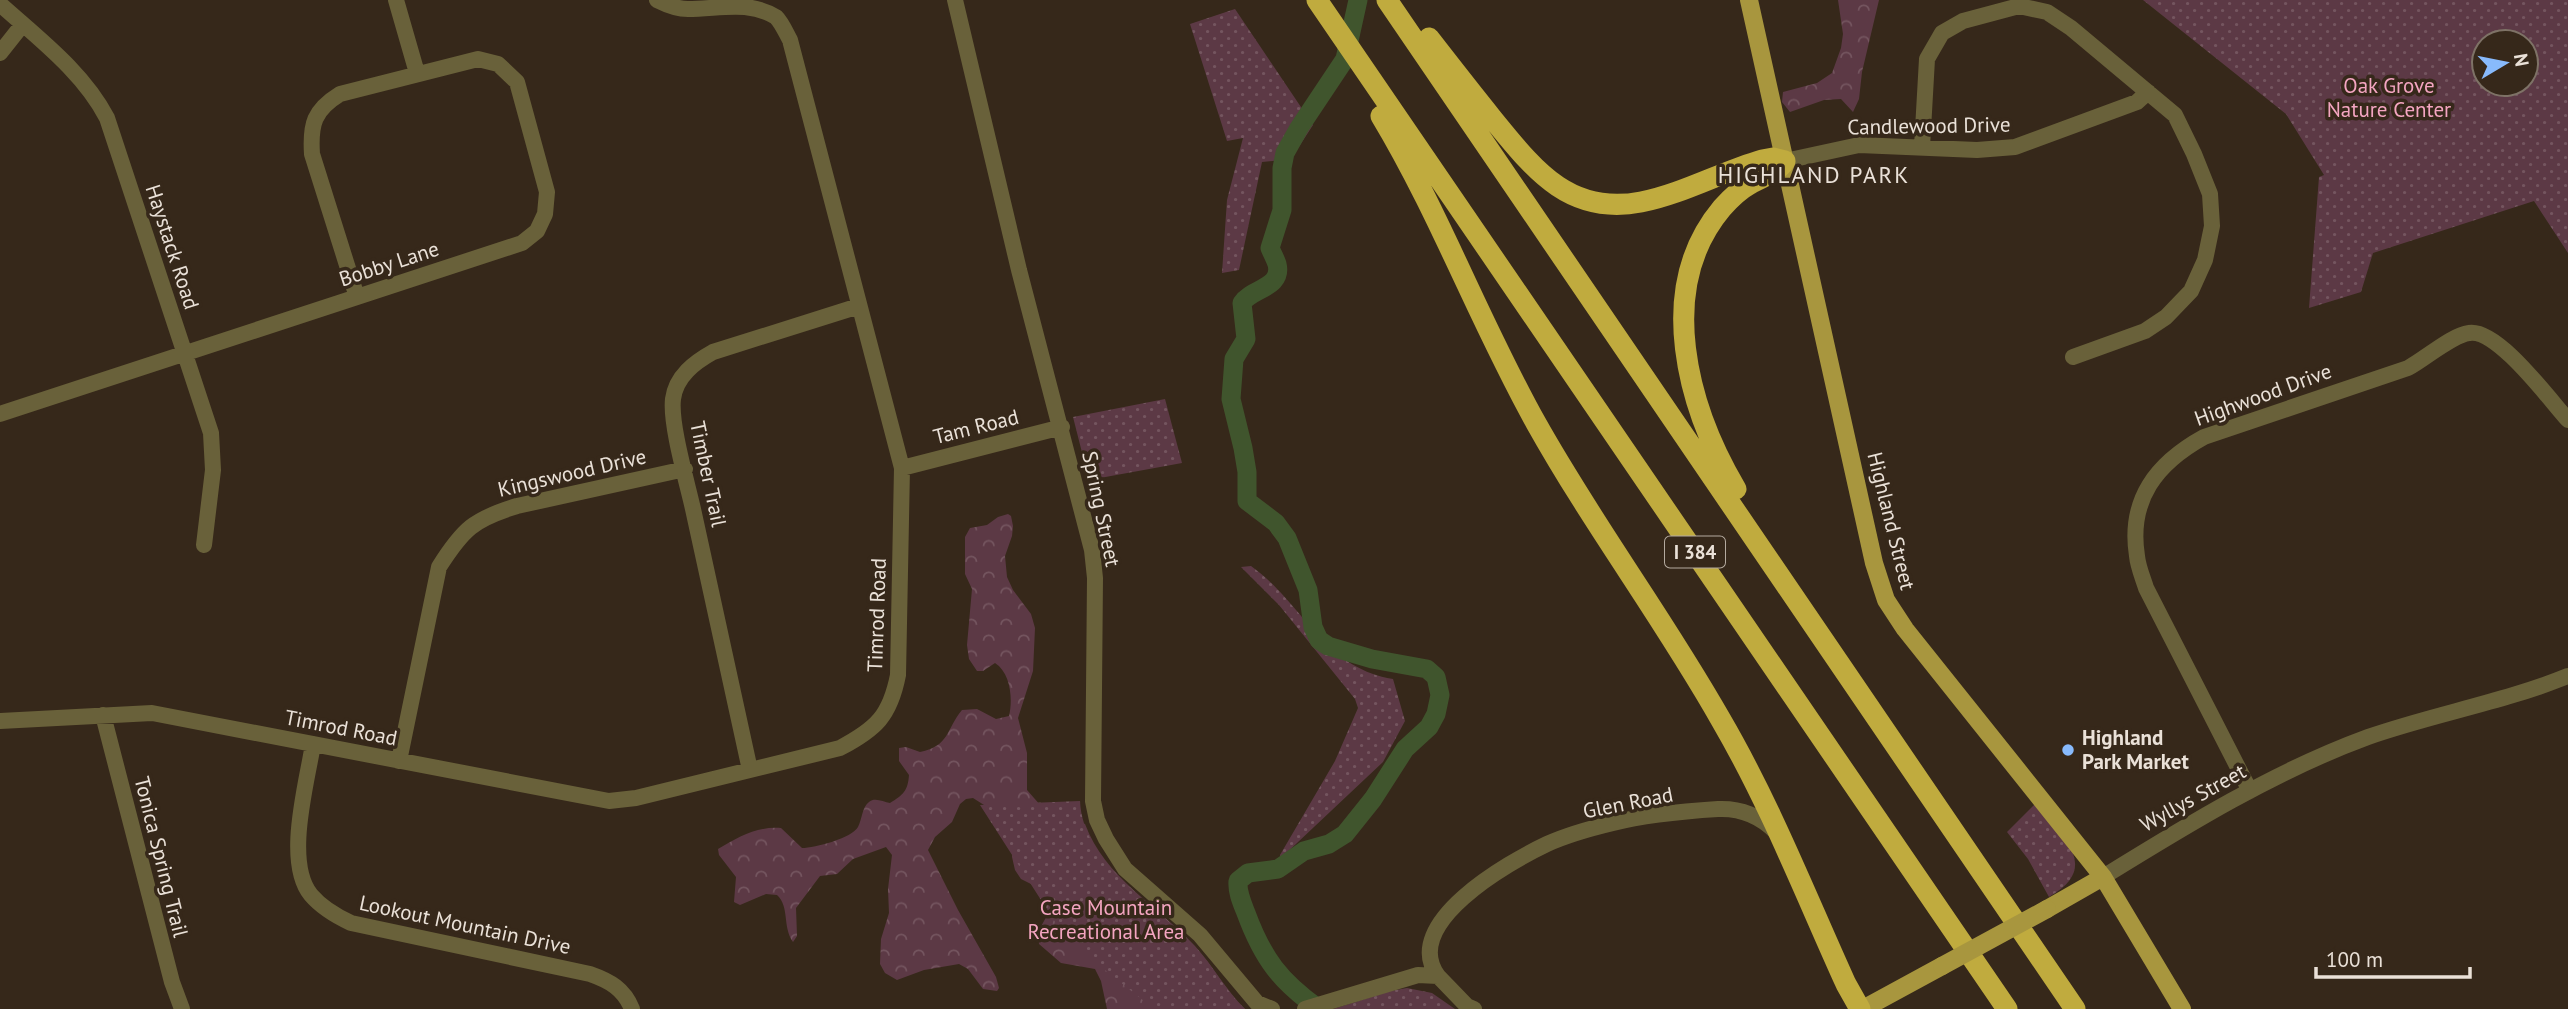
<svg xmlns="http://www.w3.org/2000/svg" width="2568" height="1009" font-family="'PT Sans',sans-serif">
<defs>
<pattern id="forest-crowns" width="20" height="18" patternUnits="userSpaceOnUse" patternTransform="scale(1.75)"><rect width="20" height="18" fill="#5c3945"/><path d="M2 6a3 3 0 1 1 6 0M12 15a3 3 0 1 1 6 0" fill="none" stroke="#74555f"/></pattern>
<pattern id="park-dots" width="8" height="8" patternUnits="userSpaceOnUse" patternTransform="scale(1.75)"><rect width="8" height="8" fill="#5c3945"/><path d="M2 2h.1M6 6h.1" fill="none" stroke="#74555f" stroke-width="1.8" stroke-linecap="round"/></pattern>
</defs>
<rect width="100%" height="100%" fill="#36281a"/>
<path fill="url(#forest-crowns)" d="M1838,0H1879L1862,72L1859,99L1853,112L1841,99L1824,100L1790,112L1782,102L1783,92L1817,83L1832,73L1841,48L1843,34Z
M1008,514L1011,516L1013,526L1012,536L1005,556L1007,577L1013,590L1031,614L1035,628L1033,671L1018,718L1027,753V790L1041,806L1085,824C1105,878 1157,905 1195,946C1213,966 1226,990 1245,1009H1107L1101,981L1095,969L1061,963L1039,944L1038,932L1050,910L1041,889L1021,879L1015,870L1012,857V840L1003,817L973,798L966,799L960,804L952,822L935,837L928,850L958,910L996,977L999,988L997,991L983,989L968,969L959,964L924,970L897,980L885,973L880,964L881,939L889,913L888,889L892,855L886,847L853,859L837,874L820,876L796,908L797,936L793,942C782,926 790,907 777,895L766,894L740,905L734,902L736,877L719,855L718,849C738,837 758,826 781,828L802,848C815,848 852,838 858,827C862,820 862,807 869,802C875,797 883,802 890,803C903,795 908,791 909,775L899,761V748L906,747L920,752C950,746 946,729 962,710L977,709L996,719L1009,716C1013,700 1011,673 995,663L983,671H977L969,659L967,645L972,589L965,574V537L970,528L987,525L998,517Z"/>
<path fill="url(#park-dots)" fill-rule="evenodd" d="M2143,0H2568V253L2534,201L2373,253L2361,292L2309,308L2319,177L2324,175L2286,114ZM2484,42H2526V84H2484Z
M1235,9L1313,125L1291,159L1262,162L1239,270L1222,273L1227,200L1243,138L1227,141L1190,24Z
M1165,399L1182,463L1089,480L1073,417Z
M1251,566C1303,603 1323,668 1393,679L1405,721L1383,762L1280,859V855L1335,761L1358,708L1355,699L1279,605L1241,567Z
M1080,801C1083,865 1155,903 1194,946C1213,965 1225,991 1245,1009H1154L1066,939L980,805Z
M2037,802C2062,837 2102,867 2049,897L2028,859L2007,832Z
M1407,988L1432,993L1455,1009H1333L1390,991Z"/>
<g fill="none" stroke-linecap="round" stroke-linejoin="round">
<path stroke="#40552d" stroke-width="19" d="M1319,1009C1280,981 1263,959 1246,913C1242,903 1237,892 1238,881L1248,873L1278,869L1304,851L1329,844L1345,834L1373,799L1405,749L1429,727L1436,714L1440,695L1436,677L1427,669L1372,659L1328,646L1319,640L1313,627L1308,590L1287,538L1276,523L1247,501V472L1243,448L1231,399L1234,359L1246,339L1242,303C1252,288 1283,288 1277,264C1275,258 1272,253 1270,248L1282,210V168L1285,153L1299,128L1345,59L1358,0"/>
<path stroke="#69613a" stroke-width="16" d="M396,0L417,73
M955,0L1019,270L1092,550L1095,578L1093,801L1097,820L1106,839L1125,869L1200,935L1257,1003L1272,1009
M0,4C39,39 83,72 107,118L211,433L213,470L204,545
M0,53L23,24
M1922,147L1927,59L1942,33L1963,21L2019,6L2047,12L2071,28L2175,115L2194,154L2210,194L2212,226L2205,260L2191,291L2166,317L2145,331L2073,357
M1785,161L1859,145L1977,150L2015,147L2137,102L2148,92
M0,414L522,243L537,231L545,214L547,192L517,82L498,64L478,59L340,94C314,110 310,124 312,154L357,297
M902,468L1062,427
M103,715L172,982L182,1009
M0,721L152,713L609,801L636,798L840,748C876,729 890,716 898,675L902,468L790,40C786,33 782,23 776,17C748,0 720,9 688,9C677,9 667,5 657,0
M313,744C307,783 284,862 311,895C322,908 336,916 351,923L590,974C610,981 624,989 632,1009
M399,761L439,567C463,529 474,519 517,506L685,469
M750,770C731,683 712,596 693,509C687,482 670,424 673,399C676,376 695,362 713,352L859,306
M2250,791L2146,588C2143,578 2138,567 2137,556C2128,499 2157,463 2204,437L2408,368C2425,359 2452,335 2469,333C2497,328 2549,399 2568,420
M2103,877C2187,825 2275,771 2368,737C2434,714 2504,702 2568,676
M1438,976C1399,924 1509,862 1547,844C1567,835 1592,828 1613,823C1644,815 1686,811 1718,809C1741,808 1760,816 1776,832
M1305,1009L1418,975L1438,976L1467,1006L1474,1009"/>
<path stroke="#a8963e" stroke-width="18" d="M1749,0L1874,563L1886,600L1905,629L2103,877L2182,1009
M2047,909L2103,877
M1863,1009L1942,966"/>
<path stroke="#c0ab3e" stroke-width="21" d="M1317,0L2007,1009
M1387,0L2075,1009
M1429,38C1450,65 1471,92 1492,118C1533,168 1568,216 1641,202C1682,194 1721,172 1762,160L1773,158L1785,161C1776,174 1763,176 1750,184C1739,190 1730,199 1722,208C1654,289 1688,408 1736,489
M1381,116C1440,214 1480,323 1536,423C1593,525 1664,619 1721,720C1770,804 1806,896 1846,984L1860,1009"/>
<path stroke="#a8963e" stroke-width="18" d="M1942,966L2047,909"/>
</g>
<circle fill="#88bafc" stroke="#36281a" stroke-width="2.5" cx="2068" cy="750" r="7"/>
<g text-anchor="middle" stroke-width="7" stroke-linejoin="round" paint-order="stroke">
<rect fill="#36281a" stroke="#b4aa9f" stroke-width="2" x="1665" y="536.5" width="60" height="31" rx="5"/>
<g font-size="19" font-weight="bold" fill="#eae1d8">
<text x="1695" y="559">I 384</text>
</g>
<g font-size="21" fill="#f4a5c1" stroke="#36281a">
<text x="2389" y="93">Oak Grove<tspan x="2389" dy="24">Nature Center</tspan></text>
<text x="1106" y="915">Case Mountain<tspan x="1106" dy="24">Recreational Area</tspan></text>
</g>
<g font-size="21" fill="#eae1d8" stroke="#36281a">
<text transform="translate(1929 126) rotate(-1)" y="7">Candlewood Drive</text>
<text transform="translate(172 247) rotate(72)" y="7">Haystack Road</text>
<text transform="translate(389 264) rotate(-18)" y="7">Bobby Lane</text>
<text transform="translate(2263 395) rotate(-20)" y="7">Highwood Drive</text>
<text transform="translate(976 427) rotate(-14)" y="7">Tam Road</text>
<text transform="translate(572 473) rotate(-13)" y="7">Kingswood Drive</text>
<text transform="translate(708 474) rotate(78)" y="7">Timber Trail</text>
<text transform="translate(1101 509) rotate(78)" y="7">Spring Street</text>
<text transform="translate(1891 521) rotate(76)" y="7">Highland Street</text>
<text transform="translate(877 615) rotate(-88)" y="7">Timrod Road</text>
<text transform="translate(341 728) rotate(11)" y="7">Timrod Road</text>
<text transform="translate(2193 798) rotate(-29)" y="7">Wyllys Street</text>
<text transform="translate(1628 803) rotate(-11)" y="7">Glen Road</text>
<text transform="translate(161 857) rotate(76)" y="7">Tonica Spring Trail</text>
<text transform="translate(465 925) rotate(12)" y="7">Lookout Mountain Drive</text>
</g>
<g font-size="21" font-weight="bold" fill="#eae1d8" stroke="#36281a" text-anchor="start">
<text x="2082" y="745">Highland<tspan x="2082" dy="24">Park Market</tspan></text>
</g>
<g font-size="23" letter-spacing="2" fill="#eae1d8" stroke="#36281a">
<text x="1814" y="183">HIGHLAND PARK</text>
</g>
</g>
<g transform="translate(2505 63) rotate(80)"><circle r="33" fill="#36281a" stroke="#7e7266" stroke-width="2"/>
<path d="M0-5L12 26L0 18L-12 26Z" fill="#88bafc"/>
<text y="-10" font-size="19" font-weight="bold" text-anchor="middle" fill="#eae1d8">N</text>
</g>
<path d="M2316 967v10h154v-10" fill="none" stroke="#eae1d8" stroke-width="3.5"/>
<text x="2326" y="967" font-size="21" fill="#eae1d8" stroke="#36281a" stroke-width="5" paint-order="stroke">100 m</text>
</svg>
